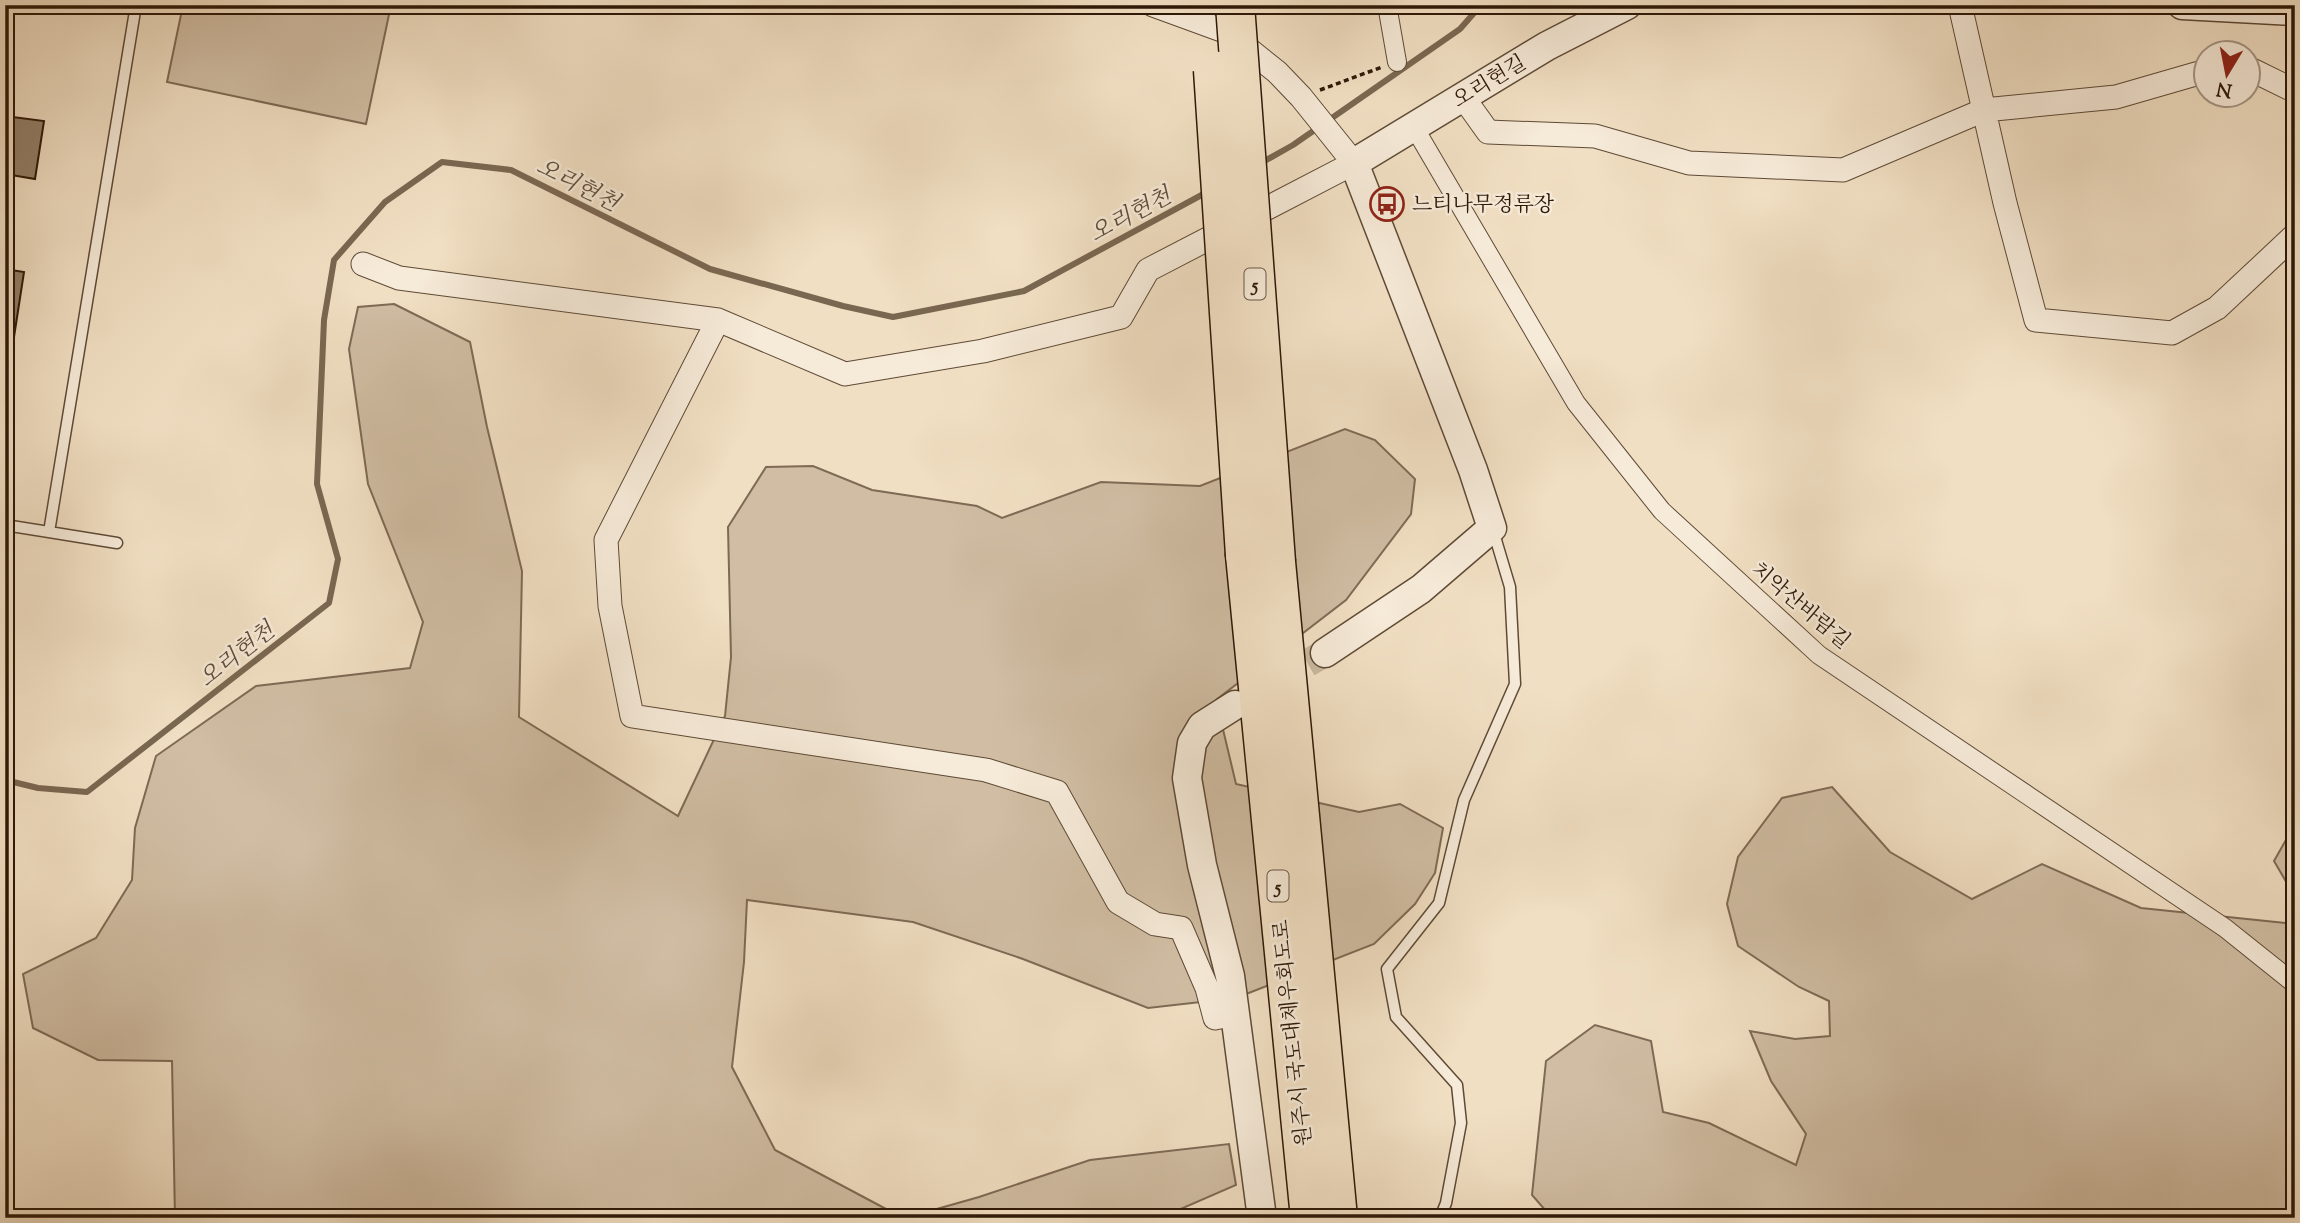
<svg xmlns="http://www.w3.org/2000/svg" width="2300" height="1223" font-family="'Sorts Mill Goudy','Noto Serif KR',serif">
<rect width="100%" height="100%" fill="#f1dfc3"/>
<filter id="stains"><feTurbulence type="fractalNoise" baseFrequency=".00286" numOctaves="4"/><feColorMatrix values="0 0 0 0 .2 0 0 0 0 .09 0 0 0 0 .02 0 0 0 .5 -.17"/></filter>
<radialGradient id="worn" r=".72"><stop offset=".6" stop-color="#630" stop-opacity="0"/><stop offset="1" stop-color="#630" stop-opacity=".3"/></radialGradient>
<path fill="#d0bda3" stroke="#7e6a55" stroke-width="2" d="M183,5H391L366,124L167,82Z
M394,304L470,342L487,427L522,571L519,717L678,816L725,716L731,657L728,527L766,467L813,466L872,490L977,506L1002,518L1101,482L1200,486L1345,429L1375,440L1415,479L1411,514L1346,600L1216,700L1236,784L1359,812L1400,804L1443,828L1435,873L1415,904L1374,944L1236,998L1148,1008L1023,959L913,922L747,900L744,962L732,1067L775,1150L903,1218H175L172,1061L98,1060L33,1028L23,974L96,938L132,880L135,828L156,756L256,686L410,668L423,622L368,484L349,349L358,307Z
M1832,787L1890,852L1972,899L2042,864L2141,908L2295,924V1218H1552L1532,1195L1546,1061L1595,1025L1651,1041L1663,1112L1709,1123L1796,1165L1806,1134L1771,1081L1750,1031L1795,1039L1830,1036L1829,1001L1799,987L1738,946L1727,904L1738,857L1782,798Z
M2295,824V897L2274,861Z
M1229,1144L1236,1185L1160,1218H905L979,1197L1090,1160Z"/>
<g fill="none" stroke-linecap="round" stroke-linejoin="round">
<path stroke="#7a6751" stroke-width="6" d="M1261,163L1293,145L1460,29L1481,5
M5,780L38,788L87,792L329,603L338,559L317,484L324,320L334,260L385,202L442,162L511,170L710,269L843,306L893,317L1024,291L1209,191"/>
</g>
<path fill="#937f69" stroke="#2d1807" stroke-width="2" d="M5,116L44,121L35,179L5,174Z
M5,269L24,272L14,337H5Z"/>
<g fill="none" stroke-linecap="round" stroke-linejoin="round">
<path stroke="#cab79d" stroke-width="28" stroke-dasharray="28 14" stroke-linecap="butt" d="M1271,684L1325,653"/>
<g stroke="#5e4a36" stroke-width="13">
<path id="service" d="M5,525L49,532L136,5
M49,532L117,543
M1440,1218L1446,1203L1461,1123L1457,1085L1396,1017L1387,969L1439,903L1464,800L1515,684L1510,587L1493,530"/>
</g>
<g stroke="#5e4a36" stroke-width="20">
<path id="pedestrian" d="M1387,5L1397,62
M1414,127L1576,403L1662,511L1819,655L2225,928L2295,984"/>
</g>
<g stroke="#5e4a36" stroke-width="25">
<path id="minor" d="M1960,5L2005,203L2036,320L2172,333L2217,308L2295,235
M2248,68L2295,91
M1463,97L1488,132L1595,136L1689,163L1843,170L1984,110L2116,97L2206,71
M363,264L399,278L718,320L845,374L983,351L1121,317L1148,270L1354,163L1301,97L1277,72L1227,32L1153,5
M718,320L606,540L610,606L632,716L986,770L1057,792L1118,902L1155,924L1181,928L1207,988L1215,1018L1235,1014"/>
</g>
<g stroke="#5e4a36" stroke-width="31">
<path id="tertiary" d="M2182,5L2295,11
M1325,653L1421,589L1492,528L1473,470L1354,163L1547,46L1627,5
M1235,705L1202,726L1192,743L1187,778L1202,865L1230,976L1262,1218"/>
</g>
<g stroke="#2d1807" stroke-width="41">
<path id="trunk" d="M1245,555L1310,1218
M1276,562L1338,1218"/>
</g>
<path stroke="#2d1807" stroke-width="3.5" stroke-dasharray="5 3.5" stroke-linecap="butt" d="M1320,90L1382,67"/>
<use href="#service" stroke="#f6ead8" stroke-width="10"/>
<use href="#pedestrian" stroke="#f6ead8" stroke-width="18"/>
<use href="#minor" stroke="#f6ead8" stroke-width="23"/>
<use href="#tertiary" stroke="#f6ead8" stroke-width="28"/>
<use href="#trunk" stroke="#f1dfc3" stroke-width="38"/>
<g stroke="#2d1807" stroke-width="41" stroke-linecap="butt">
<path id="trunk-bridge" d="M1235,5L1276,562
M1213,70L1245,555"/>
</g>
<use href="#trunk-bridge" stroke="#f1dfc3" stroke-width="38"/>
</g>
<defs>
<g id="bus-ring" transform="scale(1.75)"><circle r="9.5" fill="#f6ead8" stroke="#8f2418" stroke-width="1.5"/><path d="M-5-6H5V4H4V6H2V4H-2V6H-4V4H-5ZM-3.5-4V0h7V-4ZM-3.5 1.2v1.5H-2V1.2ZM2 1.2v1.5H3.5V1.2Z" fill="#8f2418"/></g>
</defs>
<g fill-rule="evenodd">
<use href="#bus-ring" x="1387" y="204"/>
</g>
<g text-anchor="middle" stroke-width="5" stroke-linejoin="round" paint-order="stroke">
<g fill="#f6ead8" stroke="#695746" stroke-width="2">
<rect x="1244.5" y="268.5" width="21" height="31" rx="5"/>
<rect x="1267.5" y="870.5" width="21" height="31" rx="5"/>
</g>
<g font-size="19" font-weight="bold" fill="#2d1807">
<text x="1255" y="291">5</text>
<text x="1278" y="893">5</text>
</g>
<g font-size="21" fill="#2d1807" stroke="#f6ead8">
<text transform="translate(1489 81) rotate(-31)" y="7">오리현길</text>
<text transform="translate(1801 605) rotate(40)" y="7">치악산바람길</text>
<text transform="translate(1292 1033) rotate(-96)" y="7">원주시 국도대체우회도로</text>
</g>
<g font-size="21" fill="#2d1807" stroke="#f6ead8" text-anchor="start">
<text x="1412" y="211">느티나무정류장</text>
</g>
<g font-size="23" font-style="italic" fill="#614c39" stroke="#f6ead8">
<text transform="translate(578 184) rotate(27)" y="8">오리현천</text>
<text transform="translate(1130 214) rotate(-28)" y="8">오리현천</text>
<text transform="translate(236 654) rotate(-38)" y="8">오리현천</text>
</g>
</g>
<rect width="2300" height="1223" fill="none" stroke="#f1dfc3" stroke-width="28"/>
<rect x="7" y="7" width="2286" height="1209" fill="none" stroke="#2d1807" stroke-width="3.5"/>
<rect x="14" y="14" width="2272" height="1195" fill="none" stroke="#2d1807" stroke-width="2"/>
<g transform="translate(2227 74) rotate(190)"><circle r="33" fill="#f6ead8" stroke="#a69684" stroke-width="2"/>
<path d="M0-5L12 26L0 18L-12 26Z" fill="#8f2418"/>
<text y="-10" font-size="19" font-weight="bold" text-anchor="middle" fill="#2d1807">N</text>
</g>
<rect width="100%" height="100%" filter="url(#stains)"/>
<rect width="100%" height="100%" fill="url(#worn)"/>
</svg>
